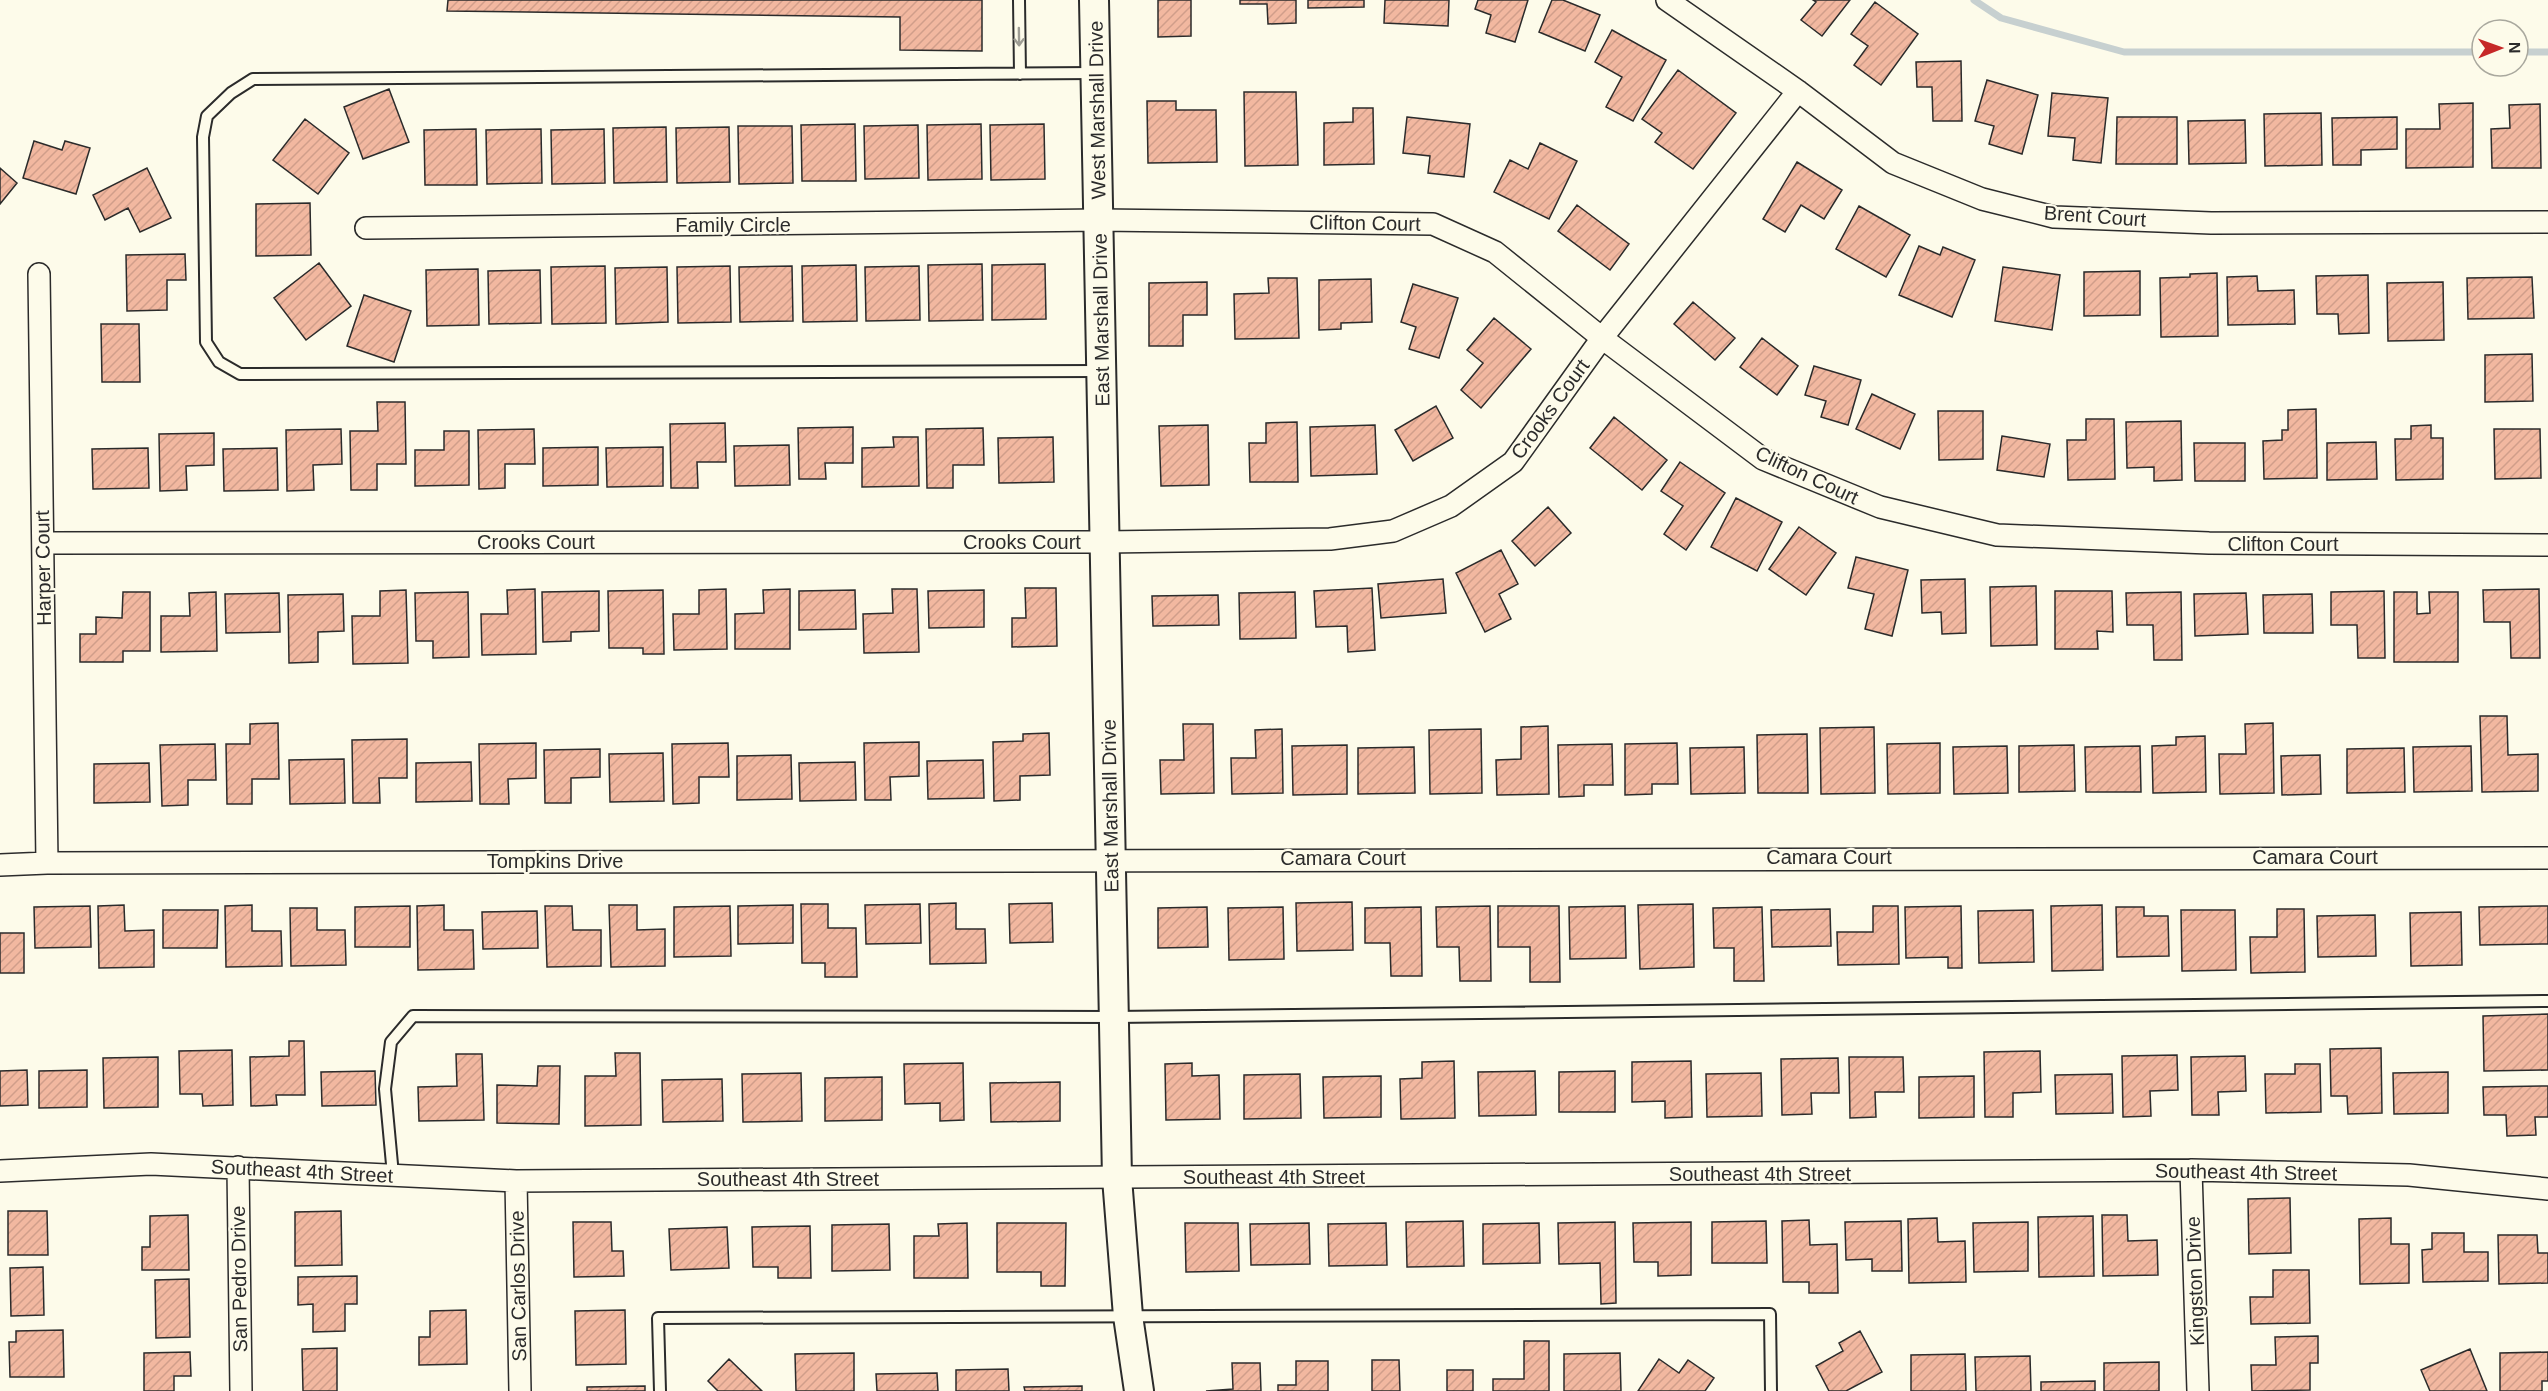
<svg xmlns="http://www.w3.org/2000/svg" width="2548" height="1391" font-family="Arial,sans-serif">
<defs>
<pattern id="building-hatch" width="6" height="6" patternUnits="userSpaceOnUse" patternTransform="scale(1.5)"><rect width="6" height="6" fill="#f2b8a0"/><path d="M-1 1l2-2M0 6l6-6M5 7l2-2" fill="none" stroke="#d09e8a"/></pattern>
</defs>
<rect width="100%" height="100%" fill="#fdfbea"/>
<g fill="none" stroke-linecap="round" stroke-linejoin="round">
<path stroke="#c7d0d0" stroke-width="7" d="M1974,0L2001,18L2124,52H2482
M2518,52H2548"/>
</g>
<path fill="url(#building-hatch)" stroke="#2b2b2b" stroke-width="1.5" d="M448,0H982V51L900,50V17L447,11Z
M1158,0H1191V36L1158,37Z
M1240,0H1296V23L1268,24L1267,4H1240Z
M1308,0H1364V7L1308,8Z
M1385,0H1449L1448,26L1384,23Z
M1478,0H1528L1515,42L1486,33L1491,15L1475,9Z
M1552,0H1563L1600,15L1585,51L1539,32Z
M1813,0H1850L1822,36L1801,20L1816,2Z
M1875,2L1918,34L1881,85L1854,65L1868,46L1851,34Z
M1612,30L1666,60L1633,121L1606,107L1622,77L1595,62Z
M1961,61L1962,121H1933L1932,87H1917L1916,62Z
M1678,70L1736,113L1693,169L1655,142L1662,133L1642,119Z
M1987,80L2038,95L2022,154L1989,144L1994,126L1975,121Z
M389,89L409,142L363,159L344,107Z
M1244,92H1296L1298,165L1245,166Z
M2052,93L2108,98L2101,163L2073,160L2075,138L2048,136Z
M1147,101H1176V110H1216L1217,162L1148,163Z
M2473,103V167L2406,168V129H2440L2439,104Z
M2540,104L2541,168H2492L2491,129L2510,128L2509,105Z
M1353,108H1373L1374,164L1324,165V123L1353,122Z
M2321,113L2322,165L2265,166L2264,114Z
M1407,117L1470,124L1464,177L1428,173L1430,156L1403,153Z
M2117,117H2177V164H2116Z
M2397,117V149L2361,150V165H2333L2332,118Z
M305,119L349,153L318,194L273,160Z
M2245,120L2246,163L2189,164L2188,121Z
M855,124L856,181H802L801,125Z
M981,124L982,179L928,180L927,125Z
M1044,124L1045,179L991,180L990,125Z
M918,125L919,178L865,179L864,126Z
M738,126H792L793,183L739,184Z
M666,127L667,182L614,183L613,128Z
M729,127L730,182L677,183L676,128Z
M476,129L477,185H425L424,130Z
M541,129L542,183L487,184L486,130Z
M604,129L605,183L552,184L551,130Z
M34,141L62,150L65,141L90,148L76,194L23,178Z
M1540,143L1577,161L1549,219L1494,192L1510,160L1528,169Z
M1797,162L1842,190L1824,219L1801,205L1785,232L1763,219Z
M0,168L17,183L0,204Z
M147,168L171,218L140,232L128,208L105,220L93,195Z
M310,203L311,255L256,256V204Z
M1577,205L1629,244L1610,270L1558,231Z
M1859,206L1910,235L1886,277L1836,249Z
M1919,246L1940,255L1943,247L1975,260L1952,317L1899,295Z
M185,254L186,280H167V310L127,311L126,255Z
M319,263L351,306L306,340L274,298Z
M982,264L983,320L929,321L928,265Z
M1045,264L1046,319L992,320V265Z
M856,265L857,321L803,322L802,266Z
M605,266L606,323L552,324L551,267Z
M730,266L731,322L678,323L677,267Z
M792,266L793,321L740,322L739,267Z
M919,266L920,320L866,321L865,267Z
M667,267L668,322L616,324L615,268Z
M2003,267L2060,275L2052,330L1995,321Z
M478,269L479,325L427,326L426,270Z
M540,270L541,323L489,324L488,271Z
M2140,271V315L2084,316V272Z
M2217,273L2218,336L2161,337L2160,278L2190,277V274Z
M2368,275L2369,333L2339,334L2338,314H2317L2316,276Z
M2257,276L2258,291L2294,290L2295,324L2228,325L2227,277Z
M2532,277L2534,318L2468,319L2467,278Z
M1268,278H1297L1299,338L1235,339L1234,294L1269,293Z
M1371,279L1372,322L1341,323V329L1319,330V280Z
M1207,282V315H1183V346H1149V283Z
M2443,282L2444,340L2388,341L2387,283Z
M1413,284L1458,298L1439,358L1409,349L1416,327L1401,322Z
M364,295L411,311L394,362L347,346Z
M1693,302L1735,338L1715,360L1674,324Z
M1494,318L1531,349L1481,408L1461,390L1483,363L1467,350Z
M101,324H139L140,382H102Z
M1762,338L1798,366L1777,395L1740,367Z
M2532,354L2533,401L2485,402V355Z
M1814,366L1861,380L1848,425L1821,417L1826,401L1805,395Z
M1872,394L1915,414L1900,449L1856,429Z
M377,402H405L406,464H377V490H351L350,431H378Z
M1436,406L1453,438L1413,461L1395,430Z
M2316,409L2317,478L2264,479L2263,441L2282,440V430H2288V410Z
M1938,411H1983V459L1939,460Z
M1614,417L1667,460L1642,490L1590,448Z
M2086,419H2114L2115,479L2068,480L2067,440H2086Z
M2181,421L2182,480L2154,481V467L2127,468L2126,422Z
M1297,422L1298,482H1250L1249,443H1266V423Z
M725,423L726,462H697L698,488H671L670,424Z
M1208,425L1209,485L1161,486L1159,426Z
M1375,425L1377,474L1311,476L1310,427Z
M2431,425V438H2443V479L2396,480L2395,439H2411V426Z
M853,427V463H825L826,479H799L798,428Z
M983,428L984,465H953V488H927L926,429Z
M341,429L342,464L313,465L314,490L287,491L286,430Z
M534,429L535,464H505V488L479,489L478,430Z
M2494,429H2540L2541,478L2495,479Z
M444,431H469V485L415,486V450H444Z
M214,433V465L186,466L187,490L160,491L159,434Z
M2002,436L2050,444L2044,477L1997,470Z
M893,437H918L919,486L862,487V448L894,447Z
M1053,437L1054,482L999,483L998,438Z
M2376,442L2377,479L2327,480V443Z
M2194,443H2245V481H2195Z
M789,445L790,485L735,486L734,446Z
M598,447V485L543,486V448Z
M663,447V486L607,487L606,448Z
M148,448L149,488L93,489L92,449Z
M277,448L278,490L224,491L223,449Z
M1680,462L1725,493L1686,550L1664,534L1683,506L1661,491Z
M1736,498L1782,522L1757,571L1711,547Z
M1548,507L1571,533L1535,566L1512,541Z
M1799,527L1836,553L1806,595L1769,569Z
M1501,550L1518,584L1499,594L1511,619L1485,632L1456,573Z
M1856,557L1908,570L1892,636L1865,629L1874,594L1848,588Z
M1443,579L1446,613L1381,618L1378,584Z
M1965,579L1966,633L1942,634L1941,612L1922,613L1921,580Z
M2036,586L2037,645L1991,646L1990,587Z
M1025,588H1056L1057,646L1012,647V618H1026Z
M1372,588L1375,650L1348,652L1347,626L1316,627L1314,591Z
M535,589L536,654L482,655L481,614H508L507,590Z
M726,589L727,649L674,650L673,614H699V590Z
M790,589V649H735V614L764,613L763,590Z
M892,589H917L919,652L864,653L863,614L893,613Z
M2539,589L2540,658H2511L2510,622H2484L2483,590Z
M406,590L408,663L353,664L352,616H380V591Z
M663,590L664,654H643V648H609L608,591Z
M855,590L856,629L799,630V591Z
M984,590V627L929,628L928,591Z
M599,591V631L571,632V641L543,642L542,592Z
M2055,591H2112L2113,632L2097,631L2098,649H2055Z
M2384,591L2385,658H2358L2357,625H2331V592Z
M123,592H150V651H123V662H80V634H96V617L122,618Z
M216,592L217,651L161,652V616H190L189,593Z
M468,592L469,657L433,658V641H416L415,593Z
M1295,592L1296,638L1240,639L1239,593Z
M2181,592L2182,660H2154L2153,625H2127L2126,593Z
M2394,592H2417V614L2430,613L2429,592H2458V662H2394Z
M279,593L280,632L226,633L225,594Z
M2246,593L2248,634L2195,636L2194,594Z
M343,594L344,631L318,632V662L289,663L288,595Z
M2312,594L2313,633H2264L2263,595Z
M1218,595L1219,625L1153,626L1152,596Z
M2480,716H2507L2508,755L2538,754V791L2482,792Z
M278,723L279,779H252V804H227L226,744H250V724Z
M2273,723L2274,793L2220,794L2219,754H2246L2245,724Z
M1183,724H1213L1214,793L1161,794L1160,760H1184Z
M1548,726L1549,794L1497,795L1496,760L1521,759V727Z
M1874,727L1875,793L1821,794L1820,728Z
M1282,729L1283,793L1232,794L1231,758H1256L1255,730Z
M1481,729L1482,793L1430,794L1429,730Z
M1049,733L1050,775L1020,776V800L994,801L993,742L1023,741V734Z
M1807,734L1808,793H1758L1757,735Z
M2205,736L2206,792L2153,793L2152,746L2176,745V737Z
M407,739V778H379L380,803H353L352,740Z
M919,742V776L890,777L891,800H865L864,743Z
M536,743V778L508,779L509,804H480L479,744Z
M728,743L729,777H699V803L673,804L672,744Z
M1677,743L1678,784H1652V794L1625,795V744Z
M1940,743V793L1888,794L1887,744Z
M215,744L216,780H188V805L162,806L160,745Z
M1612,744L1613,785H1584V796L1559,797L1558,745Z
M1347,745V794L1293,795L1292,746Z
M2074,745L2075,791L2019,792V746Z
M2007,746L2008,793L1954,794L1953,747Z
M2140,746L2141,792H2086L2085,747Z
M2471,746L2472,791L2414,792L2413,747Z
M1414,747L1415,793L1358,794V748Z
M1744,747L1745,793L1691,794L1690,748Z
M2404,748L2405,792L2347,793V749Z
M600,749V777L571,778V803H545L544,750Z
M663,753L664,801L610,802L609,754Z
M791,755L792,799L737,800V756Z
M2320,755L2321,794L2282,795L2281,756Z
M344,759L345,803L290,804L289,760Z
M983,760L984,798L928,799L927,761Z
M471,762L472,801L416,802V763Z
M855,762L856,800L800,801L799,763Z
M149,763L150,802L94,803V764Z
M1352,902L1353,950L1297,951L1296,903Z
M956,903V929H985L986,963L930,964L929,904Z
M1052,903L1053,942L1010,943L1009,904Z
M801,904H828V928H856L857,977H825V963H802Z
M920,904L921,943L866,944L865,905Z
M1693,904L1694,967L1640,969L1638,905Z
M124,905L125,931L154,930V967L99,968L98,906Z
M252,905V931H281L282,966L226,967L225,906Z
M444,905V930H473L474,969L418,970L417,906Z
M609,905H637V930L665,929V966L611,967Z
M793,905V943L738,944V906Z
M2102,905L2103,970L2052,971L2051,906Z
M90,906L91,947L35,948L34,907Z
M410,906V947H355V907Z
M545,906H572L573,930H601V966L547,967Z
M730,906L731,956L674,957V907Z
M1490,906L1491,981H1460L1459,947H1437L1436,907Z
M1498,906H1559L1560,982H1530V947H1498Z
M1625,906L1626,958L1570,959L1569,907Z
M1873,906H1898L1899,964L1838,965L1837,932H1873Z
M1961,906L1962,968H1948V957L1906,958L1905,907Z
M2548,906V944L2480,945L2479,907Z
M1207,907L1208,947L1158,948V908Z
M1283,907L1284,959L1229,960L1228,908Z
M1421,907L1422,976H1391L1390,943H1365V908Z
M1762,907L1764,981H1734V948H1714L1713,908Z
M2116,907H2144V916H2168L2169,956L2117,957Z
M290,908H317V930H345L346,965L291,966Z
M1830,909L1831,946L1772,947L1771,910Z
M2277,909H2304L2305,972L2251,973L2250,937H2277Z
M163,910H218L217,948H163Z
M2033,910L2034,962L1979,963L1978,911Z
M2181,910H2235L2236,970L2182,971Z
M537,911L538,948L483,949L482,912Z
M2461,912L2462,965L2411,966L2410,913Z
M2375,915L2376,956L2318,957L2317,916Z
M0,933H24V973H0Z
M2548,1014V1070L2484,1071L2483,1016Z
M289,1041H304L305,1095H276L277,1105L251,1106L250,1057L289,1056Z
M2381,1048L2382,1113L2348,1114L2347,1096H2331L2330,1049Z
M232,1050L233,1105L203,1106L202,1094H180L179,1051Z
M2040,1051L2041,1092L2013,1093V1117H1985L1984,1052Z
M615,1053H640L641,1125L585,1126V1076H616Z
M456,1054H482L484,1120L419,1121L418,1087L457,1086Z
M2177,1055L2178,1090L2150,1091L2151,1116L2123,1117L2122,1056Z
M2245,1056L2246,1091L2218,1092L2219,1115H2192L2191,1057Z
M158,1057V1107L104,1108L103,1058Z
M1849,1057H1903L1904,1092H1875L1876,1117L1850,1118Z
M1838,1058L1839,1093H1811L1812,1114L1782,1115L1781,1059Z
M1454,1061L1455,1118L1401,1119L1400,1079L1422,1078V1062Z
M1691,1061L1692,1117L1665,1118V1101L1632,1102V1062Z
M963,1063L964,1120L940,1121V1103L905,1104L904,1064Z
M1192,1063V1076L1219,1075L1220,1119L1166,1120L1165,1064Z
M2295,1064H2320L2321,1112L2266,1113L2265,1074H2295Z
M538,1066H560L559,1124L497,1123V1085L537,1086Z
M27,1070L28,1105L0,1106V1071Z
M87,1070V1107L39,1108V1071Z
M375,1071L376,1105L322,1106L321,1072Z
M1535,1071L1536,1115L1479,1116L1478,1072Z
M1615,1071V1112H1559V1072Z
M2448,1072V1113L2394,1114L2393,1073Z
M801,1073L802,1121L743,1122L742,1074Z
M1761,1073L1762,1116L1707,1117L1706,1074Z
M1300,1074L1301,1118L1244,1119V1075Z
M2112,1074L2113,1113L2056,1114L2055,1075Z
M1381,1076V1117L1324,1118L1323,1077Z
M1974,1076V1117L1919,1118V1077Z
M882,1077V1120L825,1121V1078Z
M722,1079L723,1121L663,1122L662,1080Z
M1060,1082V1121L991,1122L990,1083Z
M2548,1086V1117H2535L2536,1135L2507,1136L2506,1115H2484L2483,1087Z
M2290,1198L2291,1253L2249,1254L2248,1199Z
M8,1211H47L48,1255H8Z
M341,1211L342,1265L295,1266V1212Z
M188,1215L189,1270H142V1247H150V1216Z
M2102,1215H2127L2128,1241L2157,1240L2158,1275L2103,1276Z
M2093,1216L2094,1276L2039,1277L2038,1217Z
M1937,1218L1938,1242L1965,1241L1966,1282L1909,1283L1908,1219Z
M2391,1218V1244H2409V1283L2360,1284L2359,1219Z
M1809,1220L1810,1245L1837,1244L1838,1293H1809V1282H1783L1782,1221Z
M1463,1221L1464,1266L1407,1267L1406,1222Z
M1766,1221L1767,1263H1712V1222Z
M1901,1221L1902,1271H1872V1259L1846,1260L1845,1222Z
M573,1222H611L612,1251H623L624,1276L574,1277Z
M1615,1222L1616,1303L1601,1304L1600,1263L1559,1264L1558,1223Z
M1691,1222V1275L1658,1276V1262H1634L1633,1223Z
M2028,1222V1271L1974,1272L1973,1223Z
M967,1223L968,1278H914V1236H939L938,1224Z
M997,1223H1066L1065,1286H1041V1272H997Z
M1185,1223H1238L1239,1271L1186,1272Z
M1309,1223L1310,1264L1251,1265L1250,1224Z
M1386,1223L1387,1265L1329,1266L1328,1224Z
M1539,1223L1540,1263L1483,1264V1224Z
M889,1224L890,1270L832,1271V1225Z
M810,1226L811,1278H778V1267H753L752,1227Z
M727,1227L729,1268L671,1270L669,1229Z
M2432,1233H2464V1252H2488V1281L2423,1282L2422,1250L2432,1249Z
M2498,1235H2537L2538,1253H2548V1283L2499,1284Z
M43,1267L44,1315L11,1316L10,1268Z
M2273,1270H2309L2310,1323L2251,1324L2250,1297H2273Z
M357,1276V1304H345V1331L313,1332V1304L298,1305V1277Z
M189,1279L190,1337L156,1338L155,1280Z
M466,1310L467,1364L419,1365V1337H430V1311Z
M625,1310L626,1364L576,1365L575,1311Z
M63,1330L64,1377H10L9,1342H16V1331Z
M1860,1331L1882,1372L1846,1391H1829L1816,1366L1843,1351L1839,1343Z
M2318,1336V1363H2310V1390L2252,1391L2251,1365H2276L2275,1337Z
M1524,1341H1549V1391H1493V1379H1524Z
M337,1348V1391H303L302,1349Z
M2470,1349L2487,1391H2430L2421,1370Z
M190,1352L191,1376H174V1391H144V1353Z
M2548,1352V1381H2542V1391H2500V1353Z
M854,1353V1391H796L795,1354Z
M1620,1353L1621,1391H1564V1354Z
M1965,1354L1966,1391H1911V1355Z
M2030,1356L2031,1391H1976L1975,1357Z
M729,1359L762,1391H718L708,1381Z
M1659,1359L1679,1373L1688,1360L1714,1378L1705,1391H1638Z
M1372,1360H1399L1400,1391H1372Z
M1296,1361H1328V1391H1278V1385H1296Z
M2159,1362V1391H2104V1363Z
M1232,1363H1260L1261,1391H1206L1233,1389Z
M1008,1369L1009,1391H956V1370Z
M1447,1370H1473V1391H1447Z
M937,1373L938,1391H877L876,1374Z
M2095,1381V1391H2041V1382Z
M645,1386V1391H587V1387Z
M1082,1386V1391H1025L1024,1387Z"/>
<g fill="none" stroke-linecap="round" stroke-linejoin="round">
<g stroke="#2b2b2b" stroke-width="14">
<path id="service" d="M1019,0L1020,74
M1096,73L253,79L231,93L207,116L203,137L206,342L219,362L240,374L1100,371
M393,1175L385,1089L391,1042L413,1016L1114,1017L2548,1001
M660,1391L658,1318L1770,1314L1771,1391"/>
</g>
<g stroke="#2b2b2b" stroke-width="24">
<path id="minor" d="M1667,0L1798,91L1893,163L1982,199L2054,217L2211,223L2548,222
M366,228L1099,220L1433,224L1495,252L1602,338L1763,459L1880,507L1997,535L2209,543L2548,545
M39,274L47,863
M43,543L1105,542L1330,539L1393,531L1451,506L1513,462L1602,338L1798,91
M0,865L47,863C880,860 1714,853 2548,858
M238,1167L241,1391
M2191,1170L2198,1391
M0,1171L151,1164L516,1181L2191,1170L2409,1175L2548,1189
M516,1181L520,1391"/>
</g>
<g stroke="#2b2b2b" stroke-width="32">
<path id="secondary" d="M1094,0L1117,1178L1128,1316L1139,1391"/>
</g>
<use href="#service" stroke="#fdfbea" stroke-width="10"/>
<use href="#minor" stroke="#fdfbea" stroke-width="21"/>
<use href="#secondary" stroke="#fdfbea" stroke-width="28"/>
</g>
<defs><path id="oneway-shaft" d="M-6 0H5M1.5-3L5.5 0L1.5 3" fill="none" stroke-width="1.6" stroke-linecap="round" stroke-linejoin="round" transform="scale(1.5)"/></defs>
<use stroke="#9e9d94" href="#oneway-shaft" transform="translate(1019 37) rotate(89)"/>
<g text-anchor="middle" stroke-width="4.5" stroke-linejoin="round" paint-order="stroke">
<g font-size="20" fill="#2b2b2b" stroke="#fdfbea">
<text transform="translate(1097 110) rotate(-91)" y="7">West Marshall Drive</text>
<text transform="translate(2095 216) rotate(4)" y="7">Brent Court</text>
<text transform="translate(1365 223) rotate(1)" y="7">Clifton Court</text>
<text x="733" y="232">Family Circle</text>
<text transform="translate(1101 320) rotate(-91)" y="7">East Marshall Drive</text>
<text transform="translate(1550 409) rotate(-54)" y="7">Crooks Court</text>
<text transform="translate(1807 475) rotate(25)" y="7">Clifton Court</text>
<text x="536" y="549">Crooks Court</text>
<text x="1022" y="549">Crooks Court</text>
<text x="2283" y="551">Clifton Court</text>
<text transform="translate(43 568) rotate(-91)" y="7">Harper Court</text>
<text transform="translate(1110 806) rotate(-91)" y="7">East Marshall Drive</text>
<text x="1829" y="864">Camara Court</text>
<text x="2315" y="864">Camara Court</text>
<text x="1343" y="865">Camara Court</text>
<text x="555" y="868">Tompkins Drive</text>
<text transform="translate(302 1171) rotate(3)" y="7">Southeast 4th Street</text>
<text transform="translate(2246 1172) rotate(1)" y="7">Southeast 4th Street</text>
<text x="1760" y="1181">Southeast 4th Street</text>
<text x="1274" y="1184">Southeast 4th Street</text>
<text x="788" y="1186">Southeast 4th Street</text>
<text transform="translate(239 1279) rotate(-91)" y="7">San Pedro Drive</text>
<text transform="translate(2195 1281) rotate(-92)" y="7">Kingston Drive</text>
<text transform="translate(518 1286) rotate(-91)" y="7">San Carlos Drive</text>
</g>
</g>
<g transform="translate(2500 48) rotate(89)"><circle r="28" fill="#fdfbea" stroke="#a9a89e" stroke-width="1.5"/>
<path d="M0-4.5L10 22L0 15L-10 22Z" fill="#c62828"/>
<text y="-9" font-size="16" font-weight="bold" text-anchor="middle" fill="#2b2b2b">N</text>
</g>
</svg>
